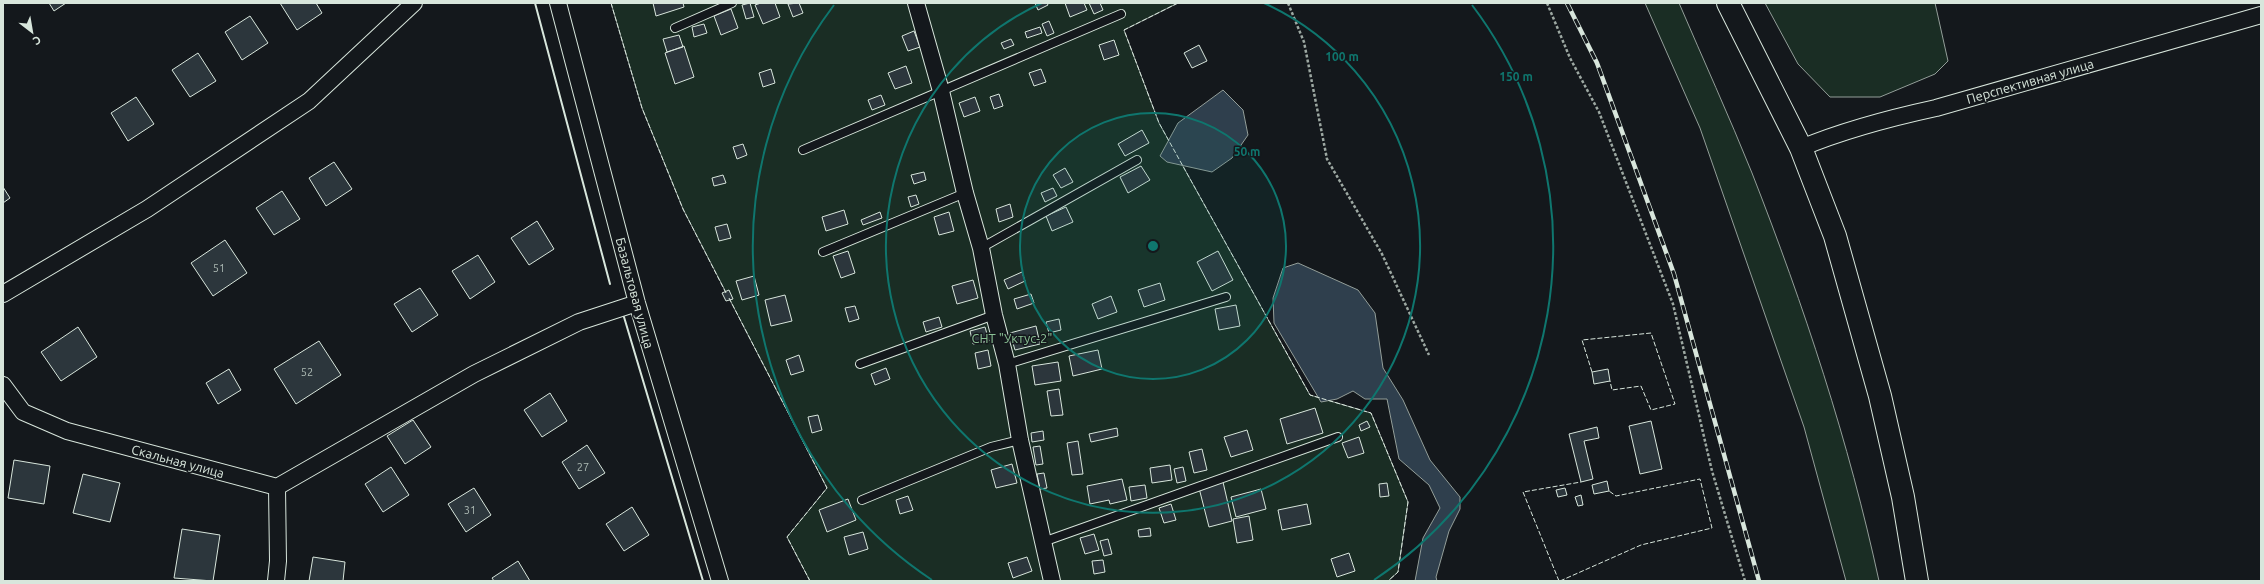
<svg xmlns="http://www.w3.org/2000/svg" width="2264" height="584" font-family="Ubuntu,sans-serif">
<rect width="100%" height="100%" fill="#14181c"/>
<path fill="#1a2d24" stroke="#939e99" d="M611,3H1178L1124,30L1159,123L1310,395L1371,413L1408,502L1398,572L1388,581H810L787,537L827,488L683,209L642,108Z
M1645,3H1679C1703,59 1729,116 1752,173C1804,306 1849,442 1879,581H1846L1804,427L1700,128Z
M1765,3H1935L1948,61L1935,74L1880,97H1830L1798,64Z"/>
<path fill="#2f3f4d" stroke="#939e99" d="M1223,90L1243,110L1248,135L1232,158L1212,172L1167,162L1160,156L1178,123Z
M1298,263L1358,290L1375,313L1383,368L1403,400L1430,460L1460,497V509L1449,531L1436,577L1437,581H1415L1423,538L1440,508L1429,485L1399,459L1387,399H1365L1353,391L1337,399L1321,402L1274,323L1273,298L1283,268Z"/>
<path fill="#2c363c" stroke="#d8e6dc" d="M49,3H66L54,11Z
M280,3H316L322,13L297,30Z
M653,3H683L684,7L656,16Z
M750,3L754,17L746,19L742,5Z
M761,3H775L780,17L763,24L755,5Z
M799,3L803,13L793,17L788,4Z
M1035,3H1047L1048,5L1038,10Z
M1065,3H1084L1087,10L1070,17Z
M1089,3H1100L1103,10L1094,14Z
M731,9L738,28L721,35L714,16Z
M250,16L268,43L242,60L225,32Z
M1049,21L1054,33L1047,36L1042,24Z
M704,24L707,33L694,37L692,27Z
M1040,27L1042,33L1027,38L1025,32Z
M914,31L920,47L908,51L902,36Z
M679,35L683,47L667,52L663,39Z
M1011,39L1014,45L1004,49L1001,43Z
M1114,40L1119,55L1104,60L1099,45Z
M1199,45L1207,61L1192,68L1184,53Z
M684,46L694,77L675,84L665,53Z
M198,53L216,81L190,97L172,70Z
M906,66L912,83L895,89L888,73Z
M771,69L775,83L763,87L759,73Z
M1041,69L1046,82L1034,86L1029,73Z
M999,94L1003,106L994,109L990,97Z
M881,95L885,105L872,110L868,100Z
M136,97L154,124L128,141L111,113Z
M975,97L980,111L964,117L959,103Z
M1142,130L1149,143L1125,156L1118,144Z
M743,144L747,155L737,159L733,147Z
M334,162L352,189L326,206L309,178Z
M1141,166L1150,180L1128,193L1120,177Z
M1065,168L1073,182L1061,188L1053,175Z
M924,172L926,180L914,184L911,175Z
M723,175L726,183L714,186L712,178Z
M3,187L10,198L3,203Z
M1053,188L1057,196L1045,202L1041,193Z
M282,191L300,219L274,235L256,208Z
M916,195L919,204L911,207L908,197Z
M1010,204L1013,217L999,222L996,209Z
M1066,207L1073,222L1052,231L1046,216Z
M844,210L848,224L826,231L822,217Z
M880,212L882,218L863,225L861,220Z
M949,212L954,231L939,235L934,217Z
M537,221L554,249L529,265L511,238Z
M727,224L731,238L719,241L715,227Z
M225,240L247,273L213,296L191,263Z
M848,251L855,273L841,278L833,256Z
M1218,251L1233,280L1212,291L1197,262Z
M478,255L495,282L470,299L452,271Z
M1022,272L1025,281L1008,289L1004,280Z
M754,276L759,295L742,300L736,281Z
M973,280L978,298L957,304L952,286Z
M1160,283L1165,300L1144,307L1138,290Z
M420,288L438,315L412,332L394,304Z
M729,290L733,299L726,301L722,293Z
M1031,294L1034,303L1017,309L1014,299Z
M785,295L792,321L771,326L765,300Z
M1111,296L1117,312L1098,319L1092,304Z
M1236,305L1240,326L1219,330L1215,309Z
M855,306L859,319L849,322L845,308Z
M939,317L942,327L926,332L923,322Z
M1059,319L1061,330L1049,333L1046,322Z
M1036,326L1040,344L1015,350L1010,333Z
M78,327L97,357L61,381L41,352Z
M985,327L989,341L973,344L970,331Z
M319,341L341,375L296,404L274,369Z
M988,350L991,366L978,369L975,353Z
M1098,350L1102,369L1073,376L1069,356Z
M799,355L804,371L791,375L786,360Z
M1058,362L1061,381L1035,385L1032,366Z
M886,368L890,379L875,385L871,374Z
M229,369L241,390L218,404L206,383Z
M1608,369L1610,381L1594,384L1592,372Z
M1059,389L1063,415L1051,416L1047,391Z
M550,393L567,421L542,437L524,410Z
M1315,408L1323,433L1287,444L1280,419Z
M818,415L822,430L812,433L808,417Z
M413,420L431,447L405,464L387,436Z
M1367,421L1370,427L1361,431L1359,425Z
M1651,421L1662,469L1640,474L1629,426Z
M1597,427L1599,438L1584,441L1593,479L1581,482L1569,434Z
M1117,428L1118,436L1091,442L1089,434Z
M1247,430L1253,450L1231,457L1224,437Z
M1043,431L1044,440L1032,442L1031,433Z
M1359,437L1364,453L1348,458L1342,443Z
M1078,441L1083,474L1072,475L1067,443Z
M587,445L605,473L579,489L562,462Z
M1040,446L1043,464L1036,465L1033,447Z
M1202,449L1207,470L1194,473L1189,452Z
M14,460L50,466L44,504L8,498Z
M1012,464L1017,483L996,488L991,470Z
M1170,465L1172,480L1152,483L1150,468Z
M391,467L409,495L383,512L365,484Z
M1183,467L1186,481L1177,483L1174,469Z
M1044,473L1047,488L1040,489L1037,474Z
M83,474L120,483L110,522L73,513Z
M1122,479L1127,500L1110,504L1109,500L1090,504L1087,486Z
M1607,481L1609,491L1594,494L1592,485Z
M1223,482L1232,521L1209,527L1199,488Z
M1387,483L1389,496L1380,497L1379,484Z
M1145,485L1147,498L1131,501L1129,487Z
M474,488L491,515L466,532L448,504Z
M1565,488L1567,495L1558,497L1556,490Z
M1261,489L1266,509L1236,517L1231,497Z
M1581,495L1583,505L1578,506L1575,497Z
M908,496L913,510L900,514L896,500Z
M848,499L856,520L827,532L819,510Z
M1171,504L1176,520L1164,523L1159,508Z
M1307,504L1311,524L1282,530L1278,510Z
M632,507L649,535L624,551L606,524Z
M1249,516L1253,540L1237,543L1233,519Z
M1150,528L1151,536L1139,537L1138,530Z
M182,529L220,535L213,581L174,578Z
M863,532L868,549L849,555L844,537Z
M1094,534L1099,550L1085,554L1080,538Z
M1108,539L1112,554L1104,556L1100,541Z
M1349,553L1355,571L1337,577L1331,559Z
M313,557L345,562L343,581H309Z
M1027,557L1032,571L1013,578L1008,563Z
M1103,560L1105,572L1094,574L1092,561Z
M518,561L530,581H494L492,578Z"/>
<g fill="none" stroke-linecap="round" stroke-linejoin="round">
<g stroke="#d8e6dc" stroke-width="10">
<path id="service" d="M675,28L732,3
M803,150L1121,14
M981,248L1137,160
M823,252L965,193
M860,364L994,315
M1007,364L1226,297
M862,500L991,447L1020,440
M1043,542L1338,437"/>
</g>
<g stroke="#d8e6dc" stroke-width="18">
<path id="minor" d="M558,3L637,303L720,581
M916,3L941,91L965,193L981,248L994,315L1007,364L1020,440L1052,581
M1801,148C1844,130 1890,118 1936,108L2261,15
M3,294L147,209L309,101L414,3
M3,385L23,412L67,431L277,487
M277,487L474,374L579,322L637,303
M276,581L278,561L277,487"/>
</g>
<g stroke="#d8e6dc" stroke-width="24">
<path id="primary" d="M1728,3L1801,148L1835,236L1880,396L1903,497L1917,581"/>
</g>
<path stroke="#9da8a2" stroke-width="2.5" stroke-dasharray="3 2" stroke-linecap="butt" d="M1288,3L1304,42L1327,159L1382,254L1429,355
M1547,3L1570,58L1599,112L1673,304L1712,471L1745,581"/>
<use href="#service" stroke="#14181c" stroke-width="8"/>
<use href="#minor" stroke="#14181c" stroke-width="16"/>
<use href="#primary" stroke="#14181c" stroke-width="22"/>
<g stroke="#d8e6dc" stroke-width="4.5">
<path id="rail" d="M1567,3L1597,63L1674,274L1759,581"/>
</g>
<use href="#rail" stroke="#14181c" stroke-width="3" stroke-dasharray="9" stroke-linecap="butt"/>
<path stroke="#d8e6dc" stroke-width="1" stroke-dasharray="5 2" stroke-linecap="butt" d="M611,3L642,108L683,209L726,293
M1178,3L1124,30L1159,123L1310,395L1371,413L1408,502L1398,572L1388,581
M729,298L827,488L787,537L810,581
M1592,372L1582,340L1651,333L1675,404L1651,410L1641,386L1612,390L1610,381
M1559,581L1523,492L1581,482
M1560,581L1641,545L1712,528L1700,479L1616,496L1609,491"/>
<path stroke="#d8e6dc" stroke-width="2" d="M535,3L610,284
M624,317L703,581"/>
</g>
<circle cx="1153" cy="246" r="133" fill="#0f766e" fill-opacity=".12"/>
<g fill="none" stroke="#0f766e" stroke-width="2">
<circle cx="1153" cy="246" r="133"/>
<path d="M1264 3A267 267 0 1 1 1042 3"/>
<path d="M932 580A400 400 0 0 1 834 5M1472 5A400 400 0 0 1 1374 580"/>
</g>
<g text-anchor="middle" stroke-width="3" stroke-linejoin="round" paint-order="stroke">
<g font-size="11" fill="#adbab4">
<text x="219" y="272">51</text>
<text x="307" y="376">52</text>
<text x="583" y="471">27</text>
<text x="470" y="514">31</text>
</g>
<g font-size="13" fill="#d8e6dc" stroke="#14181c">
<text transform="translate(2030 81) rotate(-16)" y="5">Перспективная улица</text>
<text transform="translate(635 293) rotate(75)" y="5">Базальтовая улица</text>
<text transform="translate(178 461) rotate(15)" y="5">Скальная улица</text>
</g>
<g font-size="13" fill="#8ac095" stroke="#14181c">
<text x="1012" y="343">СНТ "Уктус-2"</text>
</g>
</g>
<circle cx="1153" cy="246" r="6" fill="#0f766e" stroke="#14181c" stroke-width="2"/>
<g font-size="12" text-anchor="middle" font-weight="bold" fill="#0f766e" stroke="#14181c" stroke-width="3" stroke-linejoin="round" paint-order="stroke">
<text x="1342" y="61">100 m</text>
<text x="1516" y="81">150 m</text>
<text x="1247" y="156">50 m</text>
</g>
<rect width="2264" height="584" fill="none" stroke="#d8e6dc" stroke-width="8"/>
<g transform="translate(32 32) rotate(149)" stroke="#14181c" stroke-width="3" paint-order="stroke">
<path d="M0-3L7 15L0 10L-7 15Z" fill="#d8e6dc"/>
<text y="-6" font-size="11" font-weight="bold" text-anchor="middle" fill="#d8e6dc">С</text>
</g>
</svg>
